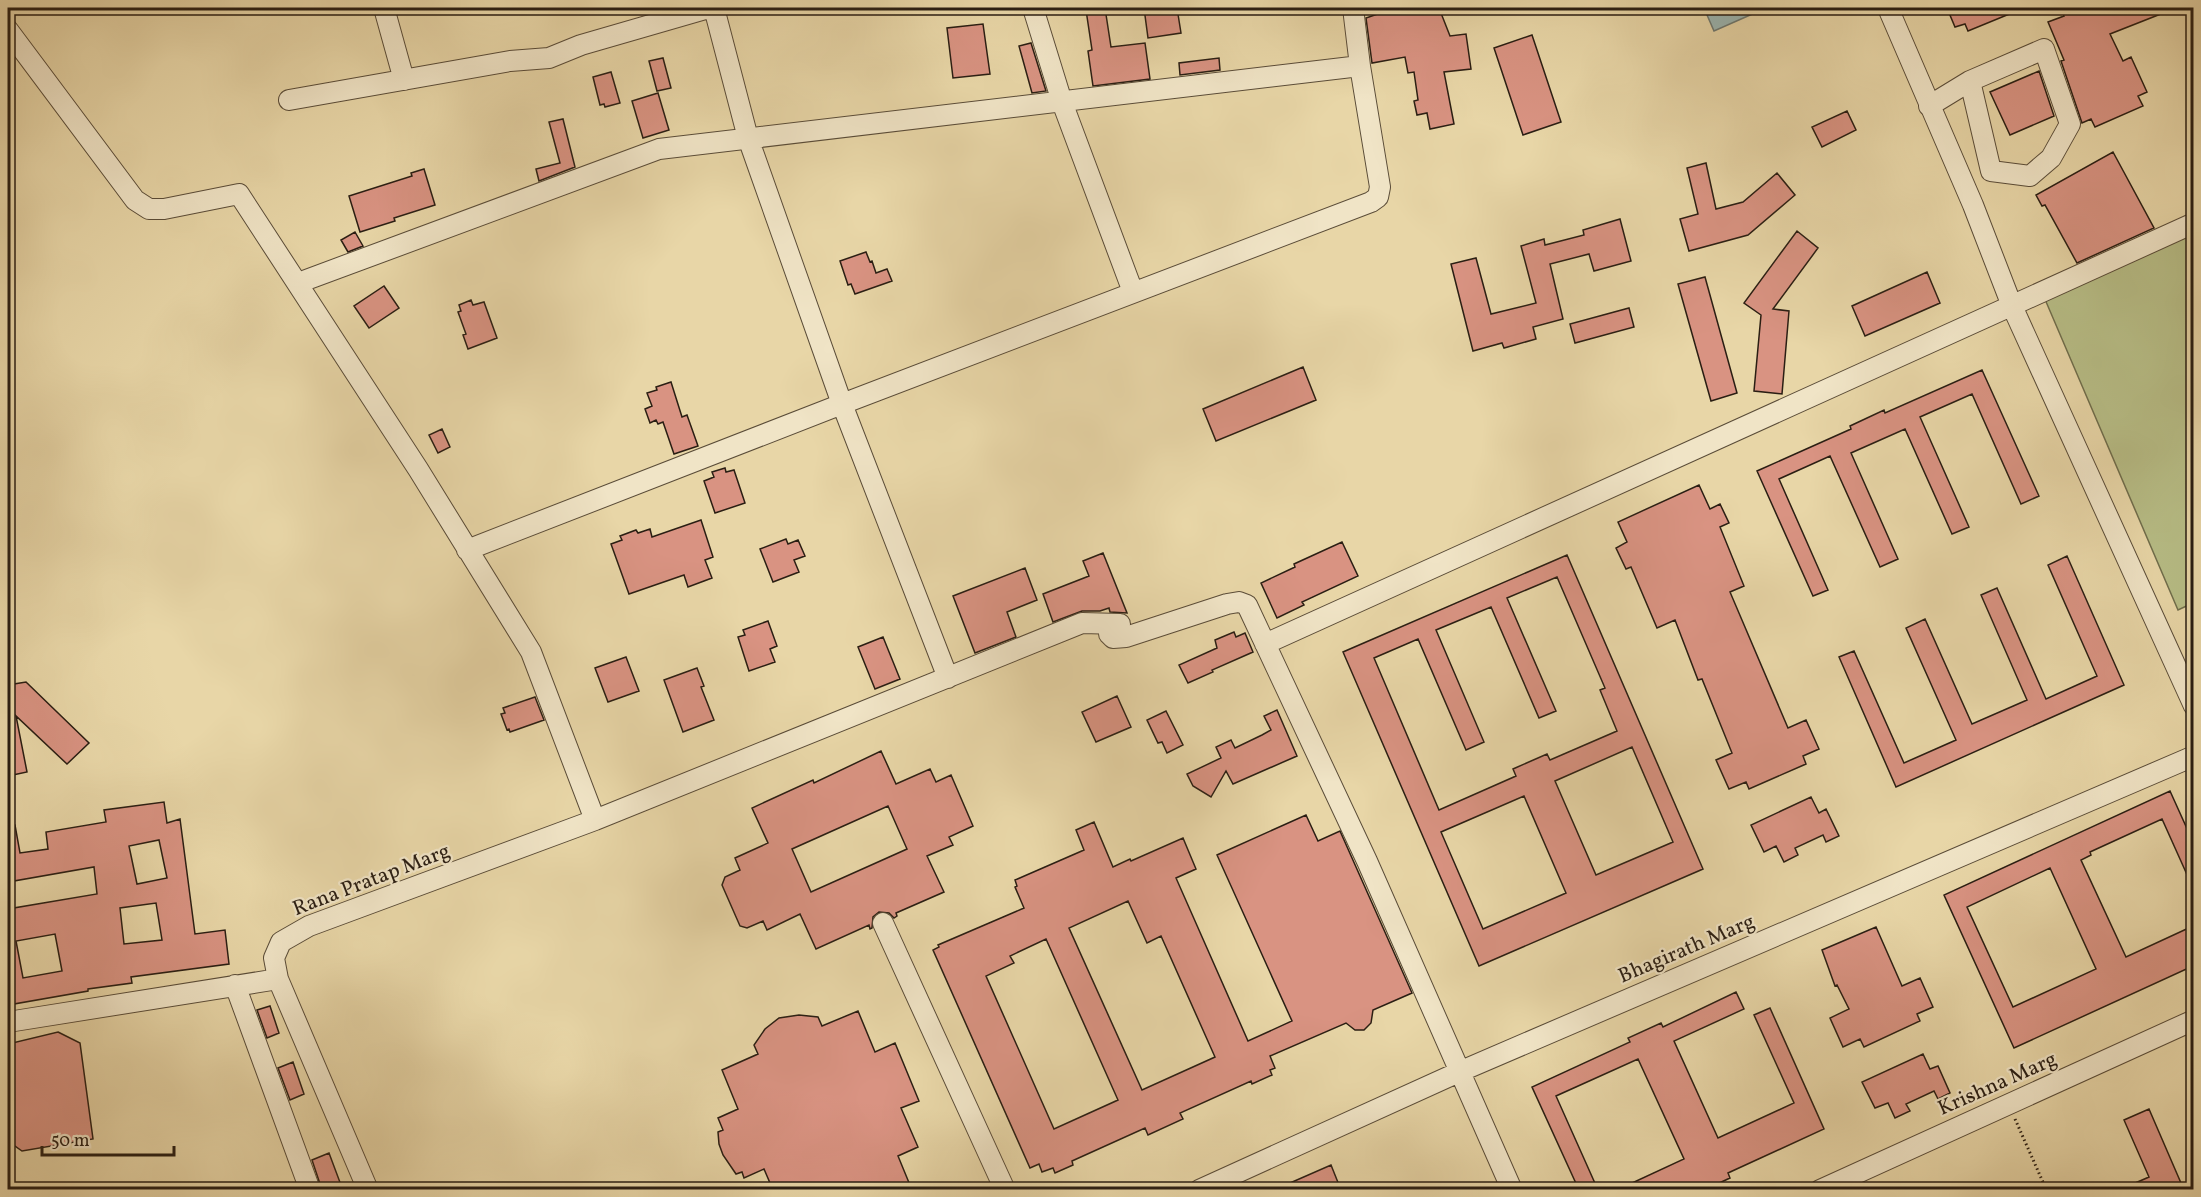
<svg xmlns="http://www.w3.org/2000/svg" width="2201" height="1197" font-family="Vollkorn,serif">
<rect width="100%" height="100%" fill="#e8d6a7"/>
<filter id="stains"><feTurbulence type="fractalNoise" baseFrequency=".00333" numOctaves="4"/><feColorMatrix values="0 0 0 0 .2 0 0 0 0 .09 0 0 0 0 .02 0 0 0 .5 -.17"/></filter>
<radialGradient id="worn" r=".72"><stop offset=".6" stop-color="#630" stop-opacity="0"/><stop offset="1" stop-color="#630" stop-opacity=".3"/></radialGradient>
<path fill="#b7bd86" stroke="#706e4c" stroke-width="1.5" d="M2193,231V603L2178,610L2044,297Z"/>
<path fill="#9bb6b2" stroke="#6e7972" stroke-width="1.5" d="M1704,8H1766L1714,31Z"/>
<path fill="#d99382" stroke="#2a1e13" stroke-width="1.5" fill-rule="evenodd" d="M1105,8L1111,47L1145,43L1150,79L1093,86L1088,51L1092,50L1086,10Z
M1144,8H1177L1181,33L1148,38Z
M1395,8H1439L1450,36L1466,34L1471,69L1444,72L1454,124L1430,129L1427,113L1417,115L1414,101L1418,100L1414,72L1408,73L1405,57L1372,63L1366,18Z
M1947,8H2024L1968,31L1965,24L1955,27Z
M2060,8H2176L2110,34L2123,61L2131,57L2147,92L2138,96L2143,106L2095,127L2091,119L2082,123L2061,61L2064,60L2048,22L2064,16Z
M983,24L990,74L953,78L947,28Z
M1532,35L1561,122L1523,135L1494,48Z
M1031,43L1046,91L1032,93L1019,46Z
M663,58L671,88L657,91L649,61Z
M1219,58L1220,70L1180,75L1179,63Z
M2039,71L2054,116L2010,135L1990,92Z
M611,72L620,103L605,107L604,104L600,105L593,77Z
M658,93L669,130L643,138L632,101Z
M1847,111L1856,130L1822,147L1812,127Z
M563,119L575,167L539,181L536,169L560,163L549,122Z
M2113,152L2154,228L2077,263L2045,205L2042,206L2036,195Z
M1706,163L1716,209L1743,202L1777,173L1795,195L1748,235L1689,251L1680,219L1698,214L1687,168Z
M424,169L435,205L394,218L395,221L360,232L349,196L412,176L411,173Z
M1620,219L1631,261L1594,271L1589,254L1550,264L1563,319L1533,327L1536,339L1504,348L1502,343L1473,351L1451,264L1476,258L1491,314L1536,303L1521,246L1544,239L1545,245L1584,235L1583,230Z
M1797,231L1818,248L1773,309L1789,311L1782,394L1754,391L1761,315L1744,303Z
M355,232L363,246L348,252L341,240Z
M866,252L870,262L872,261L876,273L887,269L892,281L855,294L851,284L848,285L840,261Z
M1927,272L1940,303L1865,336L1852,306Z
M1705,277L1737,393L1711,401L1678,284Z
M384,286L399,308L369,328L354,306Z
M471,300L473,305L484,302L497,338L468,349L463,335L466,334L458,312L461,311L459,305Z
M1629,308L1634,327L1575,343L1570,324Z
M1303,367L1316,400L1216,441L1203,409Z
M1982,370L2039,496L2021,504L1972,394L1920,417L1969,527L1952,534L1905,429L1851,453L1898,559L1880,567L1830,456L1779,479L1828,590L1813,596L1757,471L1851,429L1850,426L1884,410L1885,413Z
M671,382L682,417L687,415L698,446L674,454L663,422L658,424L656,420L650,423L645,409L652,406L647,393L657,390L656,387Z
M442,429L450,447L438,453L429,435Z
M725,468L726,472L734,470L745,503L715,513L704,481L714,477L712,472Z
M1699,485L1710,509L1720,504L1729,523L1720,527L1744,586L1730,592L1788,728L1806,720L1819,749L1803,756L1806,764L1749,789L1746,782L1729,789L1716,760L1732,753L1702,679L1698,680L1675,620L1657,628L1631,567L1626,569L1616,548L1627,542L1618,522Z
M701,520L713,557L705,560L712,578L688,587L684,575L629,594L611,544L622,540L620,536L636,530L638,533L650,529L652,537Z
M786,539L788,544L798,540L805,556L794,560L799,572L773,582L760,549Z
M1342,542L1358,576L1302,602L1304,605L1277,618L1261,583L1295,567L1294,564Z
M1103,553L1127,613L1110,612L1109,608L1100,611H1082L1053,622L1043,594L1089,576L1083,561Z
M1567,555L1703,869L1479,966L1343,652ZM1557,577L1605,688L1600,690L1617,731L1550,760L1547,754L1513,769L1516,776L1439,810L1374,658L1418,639L1466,750L1484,742L1436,630L1491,607L1539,718L1556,711L1507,598ZM1632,747L1673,842L1596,875L1555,781ZM1524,796L1566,893L1483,929L1441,832Z
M2067,556L2124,685L1896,787L1839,657L1854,651L1904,763L1956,740L1906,628L1925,619L1972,724L2027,700L1981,595L1997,588L2046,699L2097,676L2048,565Z
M1025,568L1037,600L1007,612L1016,637L975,653L953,596Z
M768,621L777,646L770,649L775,662L749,671L738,637L745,635L743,630Z
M1234,632L1236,637L1245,633L1253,652L1212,670L1213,672L1188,683L1179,665L1217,648L1215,640Z
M883,637L900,679L875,689L858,647Z
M626,657L639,691L608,702L595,668Z
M697,668L704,686L701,687L714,720L683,732L664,680Z
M26,682L89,743L67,764L16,716L27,772L8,776V685Z
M1117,696L1131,727L1096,742L1082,712Z
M535,697L544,720L510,732L509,729L507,730L501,714L505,713L503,708Z
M1277,710L1297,756L1233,784L1226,771L1211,797L1193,786L1187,774L1221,758L1216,747L1231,740L1235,748L1262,735L1271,730L1264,716Z
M1166,711L1183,745L1167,753L1162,742L1158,743L1147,720Z
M881,751L896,784L930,769L936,782L951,775L973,826L949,837L953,845L927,856L944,892L896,913L897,916L894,918L889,913L879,912L873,917L872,928L870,929L869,925L816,949L800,914L767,930L763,921L747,928L740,926L722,885L725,877L740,870L735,858L768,843L752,808L813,780L814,783ZM888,806L907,849L811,892L792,849Z
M2170,791L2193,842V888L2162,819L2090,852L2091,855L2081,860L2126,957L2193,926V966L2014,1048L1944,895ZM2050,868L2096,969L2013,1007L1967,907Z
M1811,797L1819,813L1826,809L1839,836L1826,842L1823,835L1795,848L1798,855L1784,862L1776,846L1764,852L1751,825Z
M164,802L167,823L180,819L195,934L225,930L229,964L131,977L132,983L88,989V991L8,1005V909L97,894L94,867L8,882V826L15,825L20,853L48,849L46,832L106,822L104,810ZM159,840L167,878L137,884L129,846ZM156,903L162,940L124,944L120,908ZM55,934L62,971L23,978L16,941Z
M1306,815L1318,841L1340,831L1412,993L1373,1010L1371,1023L1364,1030H1355L1346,1023L1270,1056L1275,1068L1270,1070L1272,1075L1252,1084L1251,1081L1180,1113L1183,1119L1148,1135L1145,1128L1072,1161L1073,1165L1055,1173L1053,1168L1042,1172L1039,1164L1030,1168L933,950L939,947L938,945L1024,908L1015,887L1017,886L1015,880L1084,850L1076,830L1094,822L1113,867L1130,859L1131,861L1183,838L1196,869L1176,878L1248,1041L1292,1021L1217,855ZM1128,901L1147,943L1161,936L1215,1057L1142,1090L1069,928ZM1046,939L1118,1100L1054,1129L986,976L1014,963L1010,956Z
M1876,927L1902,986L1920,978L1933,1007L1917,1014L1920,1021L1864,1047L1860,1039L1843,1047L1830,1018L1849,1009L1837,985L1835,986L1822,950Z
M1736,992L1744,1009L1674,1041L1718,1138L1794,1103L1754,1015L1770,1008L1824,1129L1728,1173L1730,1178L1704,1190H1617L1684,1159L1638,1059L1556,1096L1598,1190H1579L1532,1087L1630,1042L1628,1038L1661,1023L1663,1027Z
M270,1006L279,1033L267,1038L257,1010Z
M858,1011L875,1052L895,1043L919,1101L901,1108L918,1147L898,1156L912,1190H773L764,1169L744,1178L742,1172L736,1174L723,1155L719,1144L718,1132L723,1130L718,1118L738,1109L722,1070L758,1054L754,1045L765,1029L779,1018L799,1015L818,1017L822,1026Z
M58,1032L80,1043L93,1139L22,1151L8,1141V1044Z
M1923,1054L1930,1069L1938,1066L1950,1093L1938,1099L1934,1091L1906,1104L1910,1111L1895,1118L1888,1103L1875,1108L1862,1082Z
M293,1062L304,1094L290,1100L278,1068Z
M2149,1109L2184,1190H2119L2149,1177L2124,1120Z
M329,1153L341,1185L330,1190H322L312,1160Z
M1331,1165L1341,1190H1274Z"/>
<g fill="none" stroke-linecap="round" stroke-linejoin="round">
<g stroke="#5a4c38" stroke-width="22">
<path id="minor" d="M384,8L404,80
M714,8L748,138L842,404L948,678
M1033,8L1062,102L1133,292
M1888,8L1973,205L2012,306L2194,706
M8,30L135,200L149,209H164L239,194L418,469L531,652L595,820
M289,100L510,61L549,58L581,45L709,8
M1929,106L1970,81L2044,49L2070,124L2051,158L2030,176L1991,171L1970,81
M298,283L659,149L1360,66
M467,550L842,404L1371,202L1378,197L1380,187L1360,66L1353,8
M1120,624L1109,634L1113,638L1126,637L1227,604L1239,602L1247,605L1367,861L1512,1190
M1265,644L2194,223
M883,923L1005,1190
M235,985L310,1190
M8,1022L278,979
M368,1190L278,979L274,958L281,942L309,926L595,820L1082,623L1120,624
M1199,1190L1459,1072L2194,756
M1820,1190L2194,1020"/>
</g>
<path stroke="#2a1e13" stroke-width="3" stroke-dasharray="1.5 3" stroke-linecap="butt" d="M2015,1119L2046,1189"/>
<use href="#minor" stroke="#f0e4c6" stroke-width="20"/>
</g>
<g text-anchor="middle" stroke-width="4.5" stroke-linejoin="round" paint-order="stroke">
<g font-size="21" fill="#2a1e13" stroke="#f0e4c6">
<text transform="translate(371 879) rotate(-21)" y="7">Rana Pratap Marg</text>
<text transform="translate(1686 948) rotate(-23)" y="7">Bhagirath Marg</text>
<text transform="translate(1997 1083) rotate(-24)" y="7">Krishna Marg</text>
</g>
</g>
<rect width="2201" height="1197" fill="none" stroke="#e8d6a7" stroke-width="30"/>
<rect x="9" y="9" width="2183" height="1179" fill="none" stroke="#2a1e13" stroke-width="3"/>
<rect x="15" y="15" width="2171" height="1167" fill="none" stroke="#2a1e13" stroke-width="1.5"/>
<path d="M42 1146v9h132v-9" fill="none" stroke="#2a1e13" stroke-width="3"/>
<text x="51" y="1146" font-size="18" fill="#2a1e13" stroke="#f0e4c6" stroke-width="4.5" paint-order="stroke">50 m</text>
<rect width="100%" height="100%" filter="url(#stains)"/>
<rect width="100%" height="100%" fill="url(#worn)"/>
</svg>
